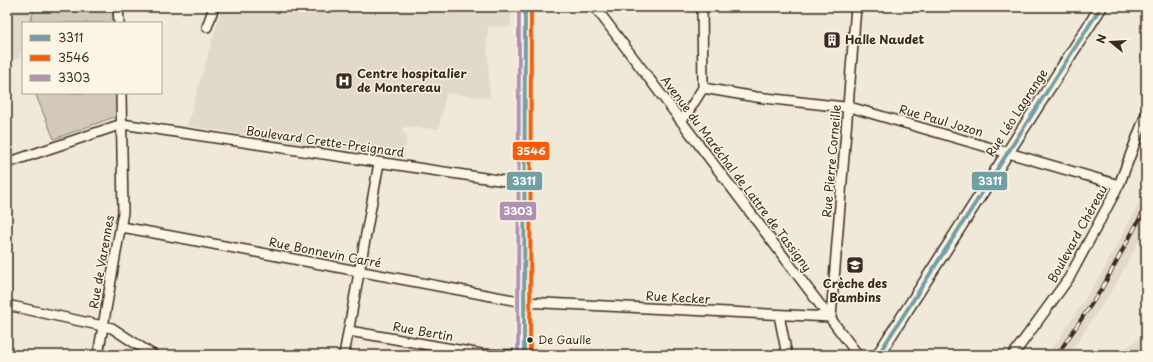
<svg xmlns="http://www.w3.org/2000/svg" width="1153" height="362" font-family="'Playpen Sans',sans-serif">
<rect width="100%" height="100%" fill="#f0e9d9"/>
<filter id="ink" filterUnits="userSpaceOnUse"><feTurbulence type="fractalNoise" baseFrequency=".025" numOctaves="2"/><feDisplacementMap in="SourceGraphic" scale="8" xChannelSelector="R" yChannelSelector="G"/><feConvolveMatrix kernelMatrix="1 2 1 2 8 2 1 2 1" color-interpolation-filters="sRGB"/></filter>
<g filter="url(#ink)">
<path fill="#e1d9c9" d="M7,7H35L30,23H23V45L19,58L7,62Z
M222,7H498L512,9L511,27L488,26L487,43L490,98L446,93L439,129L404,127L402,132L407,135L404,158L187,126Z
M1146,190V227L1115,286L1068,355H1048L1102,273Z
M1146,334V355H1116Z"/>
<path fill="#d2c9ba" stroke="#867a6c" d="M35,7H113V23H30Z
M35,93H116L117,116L54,139Z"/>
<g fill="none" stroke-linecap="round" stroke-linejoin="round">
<g stroke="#3b2a1e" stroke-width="12">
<path id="minor" d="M118,7L119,23
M595,7L858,355
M207,27L214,7
M703,88L756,97L853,108L1119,185
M680,120L686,115L703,88L702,7
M122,124L525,184
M7,163L122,124
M122,227L524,302L831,317L856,7
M7,305L112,328L153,355
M779,315L787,355
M349,331L481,354L517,355
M98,355L123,212L121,93
M344,355L379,163
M1013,355L1069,278L1119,185L1146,114"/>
</g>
<g stroke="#3b2a1e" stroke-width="14">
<path id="major" d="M524,355L525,7
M878,355L1101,7"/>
</g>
<use href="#minor" stroke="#fcf5e5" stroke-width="9"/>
<use href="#major" stroke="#fcf5e5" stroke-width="11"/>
<g stroke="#3b2a1e" stroke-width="4">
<path id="rail" d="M1057,355L1101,290L1146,207"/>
</g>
<use href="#rail" stroke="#fcf5e5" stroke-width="2.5" stroke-dasharray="8" stroke-linecap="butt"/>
<g stroke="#fcf5e5" stroke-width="7">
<path id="bus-1" d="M524,355L525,7
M878,355L1101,7"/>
</g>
<g stroke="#fcf5e5" stroke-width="7">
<path id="bus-2" d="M530,355L531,7"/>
</g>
<g stroke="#fcf5e5" stroke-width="7">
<path id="bus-3" d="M518,355L519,7"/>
</g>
<use href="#bus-1" stroke="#70a0a5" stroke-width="4"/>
<use href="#bus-2" stroke="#ff5a00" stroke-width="4"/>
<use href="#bus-3" stroke="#b091b3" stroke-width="4"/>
</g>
</g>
<defs>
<g id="building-square" transform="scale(0.9)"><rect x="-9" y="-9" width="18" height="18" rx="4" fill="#3b2a1e" stroke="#fcf5e5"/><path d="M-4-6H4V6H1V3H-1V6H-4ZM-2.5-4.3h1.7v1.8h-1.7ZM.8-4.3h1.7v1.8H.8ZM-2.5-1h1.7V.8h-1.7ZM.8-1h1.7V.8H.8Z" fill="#fff"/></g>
<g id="hospital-square" transform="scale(0.9)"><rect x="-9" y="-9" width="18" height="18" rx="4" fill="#3b2a1e" stroke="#fcf5e5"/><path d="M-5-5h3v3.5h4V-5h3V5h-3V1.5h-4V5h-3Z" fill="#fff"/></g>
<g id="school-square" transform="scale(0.9)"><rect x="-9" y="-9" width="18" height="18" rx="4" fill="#3b2a1e" stroke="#fcf5e5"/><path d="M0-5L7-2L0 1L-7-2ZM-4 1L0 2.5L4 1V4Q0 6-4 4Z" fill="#fff"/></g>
</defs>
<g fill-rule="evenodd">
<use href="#building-square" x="832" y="40"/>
<use href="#hospital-square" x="344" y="81"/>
<use href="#school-square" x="855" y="265"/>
</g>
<circle fill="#3b2a1e" stroke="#fcf5e5" stroke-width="1.5" cx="530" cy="340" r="3.5"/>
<g text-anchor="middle" stroke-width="3" stroke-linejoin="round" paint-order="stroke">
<g font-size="11" fill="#3b2a1e" stroke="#fcf5e5" text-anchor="start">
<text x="538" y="344">De Gaulle</text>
</g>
<g font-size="12" font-weight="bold" fill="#3b2a1e" stroke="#fcf5e5" text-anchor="start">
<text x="845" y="44">Halle Naudet</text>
<text x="357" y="78">Centre hospitalier<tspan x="357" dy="14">de Montereau</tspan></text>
<text x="855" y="288" text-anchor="middle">Crèche des<tspan x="855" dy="14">Bambins</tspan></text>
</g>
<g font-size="12" fill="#3b2a1e" stroke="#fcf5e5">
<text transform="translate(1017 113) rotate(-57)" y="4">Rue Léo Lagrange</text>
<text transform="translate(941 121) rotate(16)" y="4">Rue Paul Jozon</text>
<text transform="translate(325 142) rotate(8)" y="4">Boulevard Crette-Preignard</text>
<text transform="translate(832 161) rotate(-85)" y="4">Rue Pierre Corneille</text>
<text transform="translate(736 174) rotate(53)" y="4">Avenue du Maréchal de Lattre de Tassigny</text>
<text transform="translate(1078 234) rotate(-61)" y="4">Boulevard Chéreau</text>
<text transform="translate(325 253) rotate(11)" y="4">Rue Bonnevin Carré</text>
<text transform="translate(102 262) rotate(-80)" y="4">Rue de Varennes</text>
<text transform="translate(678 298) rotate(3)" y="4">Rue Kecker</text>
<text transform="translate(423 332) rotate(10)" y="4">Rue Bertin</text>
</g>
</g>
<g stroke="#fcf5e5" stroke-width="1.5">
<rect x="512" y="141" width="38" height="20" rx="4" fill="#ff5a00"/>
<rect x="506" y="171" width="37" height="20" rx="4" fill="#70a0a5"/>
<rect x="971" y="171" width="37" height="20" rx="4" fill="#70a0a5"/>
<rect x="499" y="201" width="38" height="20" rx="4" fill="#b091b3"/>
</g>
<g font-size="11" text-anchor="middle" font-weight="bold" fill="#fff">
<text x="531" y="155">3546</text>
<text x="524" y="185">3311</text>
<text x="990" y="185">3311</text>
<text x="518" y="215">3303</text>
</g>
<rect width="1153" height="362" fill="none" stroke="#fcf5e5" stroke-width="24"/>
<rect x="12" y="12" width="1129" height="338" fill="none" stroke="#3b2a1e" stroke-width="1.5" filter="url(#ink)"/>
<rect x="22" y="22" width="140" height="72" fill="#fcf5e5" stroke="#afa495"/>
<rect x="30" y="35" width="20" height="6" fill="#70a0a5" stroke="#afa495"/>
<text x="58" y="42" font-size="12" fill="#3b2a1e">3311</text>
<rect x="30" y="55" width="20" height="6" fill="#ff5a00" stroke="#afa495"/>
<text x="58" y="62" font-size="12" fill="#3b2a1e">3546</text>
<rect x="30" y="75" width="20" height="6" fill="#b091b3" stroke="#afa495"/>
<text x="58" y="82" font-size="12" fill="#3b2a1e">3303</text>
<g transform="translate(1111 42) rotate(288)" stroke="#fcf5e5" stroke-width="3" paint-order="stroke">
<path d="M0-3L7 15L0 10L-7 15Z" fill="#3b2a1e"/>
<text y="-6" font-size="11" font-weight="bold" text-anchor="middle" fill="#3b2a1e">N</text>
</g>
</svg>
